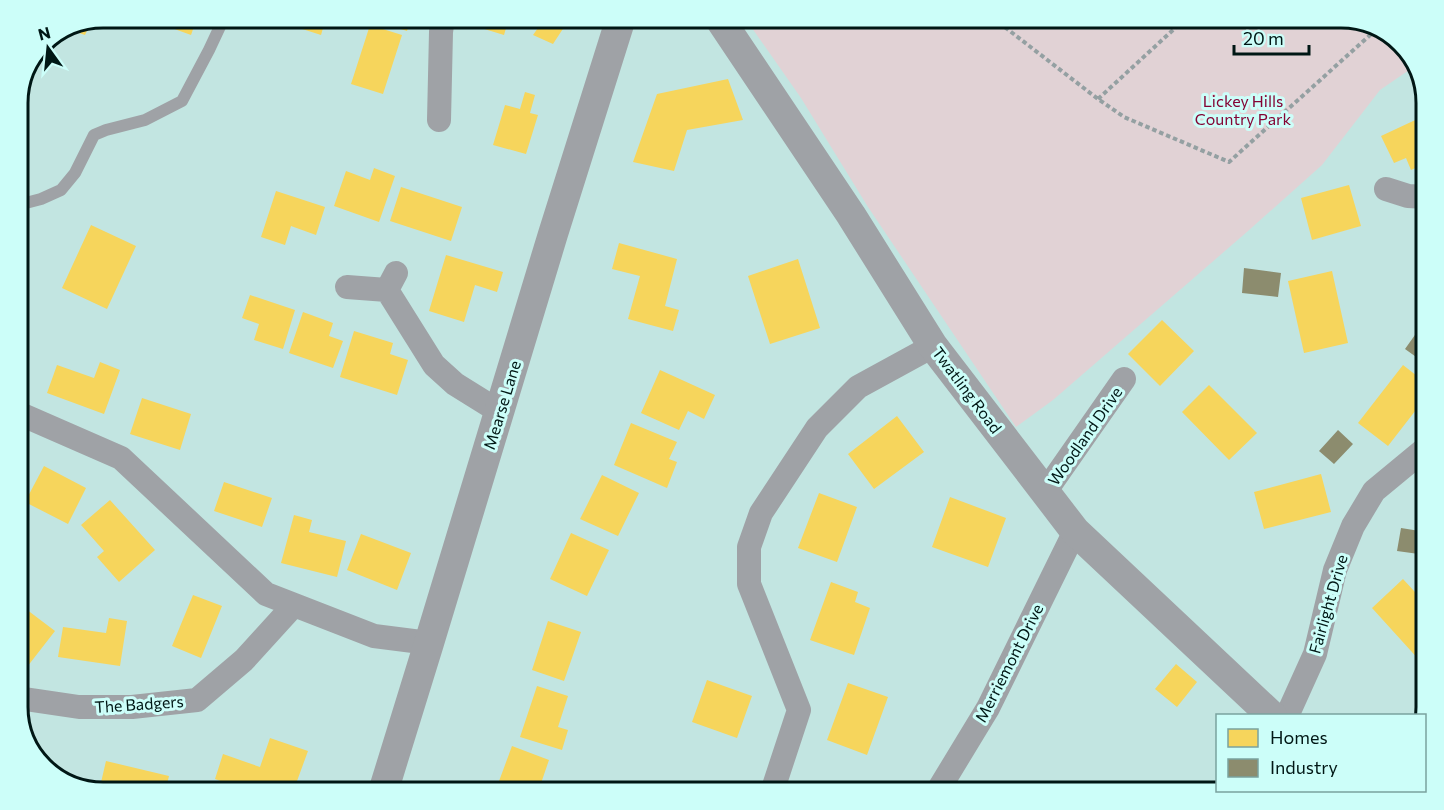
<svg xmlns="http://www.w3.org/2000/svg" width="1444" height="810" font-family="Commissioner,sans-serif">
<rect width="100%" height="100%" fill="#c2e5e1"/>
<path fill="#e1d2d5" d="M745,18H1340L1383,29L1412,56L1415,66L1380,90L1322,165L1248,231L1053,400L1016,427L868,207L801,98Z"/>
<path fill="#f6d55c" d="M144,18H197L191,35Z
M268,18H326L321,35Z
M367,18H411L407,31Z
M483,18H509L504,35L481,28Z
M545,18H570L553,44L533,35Z
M90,24L85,35L73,31L76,29Z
M370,25L402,35L383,94L351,84Z
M728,79L743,120L687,130L674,171L633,162L657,94Z
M525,92L535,95L530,113L538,115L526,154L493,145L505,105L520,109Z
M1426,115V163L1411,170L1406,158L1394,163L1381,136Z
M374,168L395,176L379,222L334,206L346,171L370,180Z
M1349,185L1361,226L1312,240L1301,198Z
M401,187L462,207L451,241L390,221Z
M276,191L325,207L316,235L291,226L285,245L261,237Z
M91,225L136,246L107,309L62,288Z
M619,243L677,259L665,306L679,310L673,331L628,319L640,276L612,269Z
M1426,250V276H1425L1419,252Z
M446,255L503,272L497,292L475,285L464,322L429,311Z
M798,259L820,328L770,344L748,276Z
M1332,271L1348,343L1304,353L1288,281Z
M250,295L295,310L283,349L254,340L259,324L242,318Z
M303,312L333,323L329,336L343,341L333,368L289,353Z
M1162,320L1194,351L1160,386L1128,354Z
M354,331L393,343L390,354L408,360L397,395L340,377Z
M100,362L120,370L104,414L47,393L57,365L94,378Z
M1403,365L1426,383V397L1388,446L1358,423Z
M660,370L715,395L704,419L688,411L679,430L641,413Z
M1209,385L1257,433L1229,460L1182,412Z
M142,398L191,414L180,450L130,434Z
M897,416L924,452L874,489L848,454Z
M631,423L677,442L669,459L677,462L667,488L614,465Z
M18,447L28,450L19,480H18Z
M44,466L86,488L68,524L25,502Z
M1321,474L1331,512L1264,529L1254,492Z
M602,475L639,493L618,536L580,519Z
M224,482L272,498L262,527L214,511Z
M819,493L857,507L837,562L798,548Z
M950,497L1006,518L988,567L932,547Z
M110,500L155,550L119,582L97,557L104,551L81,525Z
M294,515L312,520L309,532L346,541L337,577L281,563Z
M571,533L609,550L587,596L550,579Z
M361,534L411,553L397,590L347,570Z
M1403,579L1426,604V658L1421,662L1372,608Z
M831,582L858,592L855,602L870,608L854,655L810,640Z
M193,595L222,606L201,658L172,646Z
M18,603L55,631L27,667L18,660Z
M109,618L127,621L120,666L58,657L63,627L106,633Z
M548,621L581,632L564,681L532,670Z
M1176,664L1197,682L1177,707L1155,689Z
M707,680L752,696L737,738L692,722Z
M848,683L888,697L867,755L827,740Z
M537,686L568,696L558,727L568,730L562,750L520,737Z
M270,738L308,751L293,792H250L215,779L223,754L260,767Z
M512,746L549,760L538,792H495Z
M106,761L169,776L165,792H104L99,791Z"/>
<path fill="#8c8c6e" d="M1244,268L1281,273L1278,297L1242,293Z
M1422,325L1426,328V364L1405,349Z
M1338,430L1353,444L1334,464L1319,451Z
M1401,528L1426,532V555L1397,551Z"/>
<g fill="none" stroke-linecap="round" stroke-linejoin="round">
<path stroke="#94a0a2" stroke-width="4" stroke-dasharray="4.5 3" stroke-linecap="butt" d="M993,18L1098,99L1124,117L1229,162L1378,28
M1098,99L1186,18"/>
<path stroke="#9fa2a6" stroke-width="12" d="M22,204L41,199L61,190L75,173L94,135L106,130L145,120L182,101L209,50L224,18"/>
<path stroke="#9fa2a6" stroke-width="24" d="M439,120L441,32L443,18
M1386,189L1408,196L1426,197
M347,287L387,290L396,273
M387,290L434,365L455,384L500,412
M18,413L121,458L266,594L374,636L429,643
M1045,492L1124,379
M18,698L79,707H132L197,700L244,660L294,605
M1287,716L1315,654L1335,570L1353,526L1374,491L1426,448
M772,792L799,710L749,584V547L761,513L817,428L858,387L933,346
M937,792L988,708L1075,531"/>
<path stroke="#9fa2a6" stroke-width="30" d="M719,18L851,215L933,346L1075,531L1272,716
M383,792L429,643L553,234L621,18"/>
</g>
<g text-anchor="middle" stroke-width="6" stroke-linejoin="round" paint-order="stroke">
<g font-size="16" fill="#840434" stroke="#ccfef9">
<text x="1243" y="107">Lickey Hills<tspan x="1243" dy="18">Country Park</tspan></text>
</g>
<g font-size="16" fill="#001715" stroke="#ccfef9">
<text transform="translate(967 390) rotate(53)" y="6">Twatling Road</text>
<text transform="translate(502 405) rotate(-73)" y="6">Mearse Lane</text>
<text transform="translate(1085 436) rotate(-55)" y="6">Woodland Drive</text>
<text transform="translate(1328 604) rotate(-74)" y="6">Fairlight Drive</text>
<text transform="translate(1009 663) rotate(-63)" y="6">Merriemont Drive</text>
<text transform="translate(139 704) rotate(-4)" y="6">The Badgers</text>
</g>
</g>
<path d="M0 0H1444V810H0ZM103 28H1341A75 75 0 0 1 1416 103V707A75 75 0 0 1 1341 782H103A75 75 0 0 1 28 707V103A75 75 0 0 1 103 28Z" fill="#ccfef9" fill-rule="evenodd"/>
<path fill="none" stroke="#001715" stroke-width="3" d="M103 28H1341A75 75 0 0 1 1416 103V707A75 75 0 0 1 1341 782H103A75 75 0 0 1 28 707V103A75 75 0 0 1 103 28Z"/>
<rect x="1216" y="714" width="210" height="78" fill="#ccfef9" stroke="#7aa29e" stroke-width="1.5"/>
<rect x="1228" y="729" width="30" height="18" fill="#f6d55c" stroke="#7aa29e" stroke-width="1.5"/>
<text x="1270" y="744" font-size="18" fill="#001715">Homes</text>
<rect x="1228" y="759" width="30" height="18" fill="#8c8c6e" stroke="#7aa29e" stroke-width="1.5"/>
<text x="1270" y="774" font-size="18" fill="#001715">Industry</text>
<g transform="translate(48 48) rotate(345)" stroke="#ccfef9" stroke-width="4.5" paint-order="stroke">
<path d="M0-4.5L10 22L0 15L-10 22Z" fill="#001715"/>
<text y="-9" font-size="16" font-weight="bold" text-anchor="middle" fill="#001715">N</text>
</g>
<path d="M1234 45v9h75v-9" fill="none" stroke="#001715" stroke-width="3"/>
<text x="1243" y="45" font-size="18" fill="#001715" stroke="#ccfef9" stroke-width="4.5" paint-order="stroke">20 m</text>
</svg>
